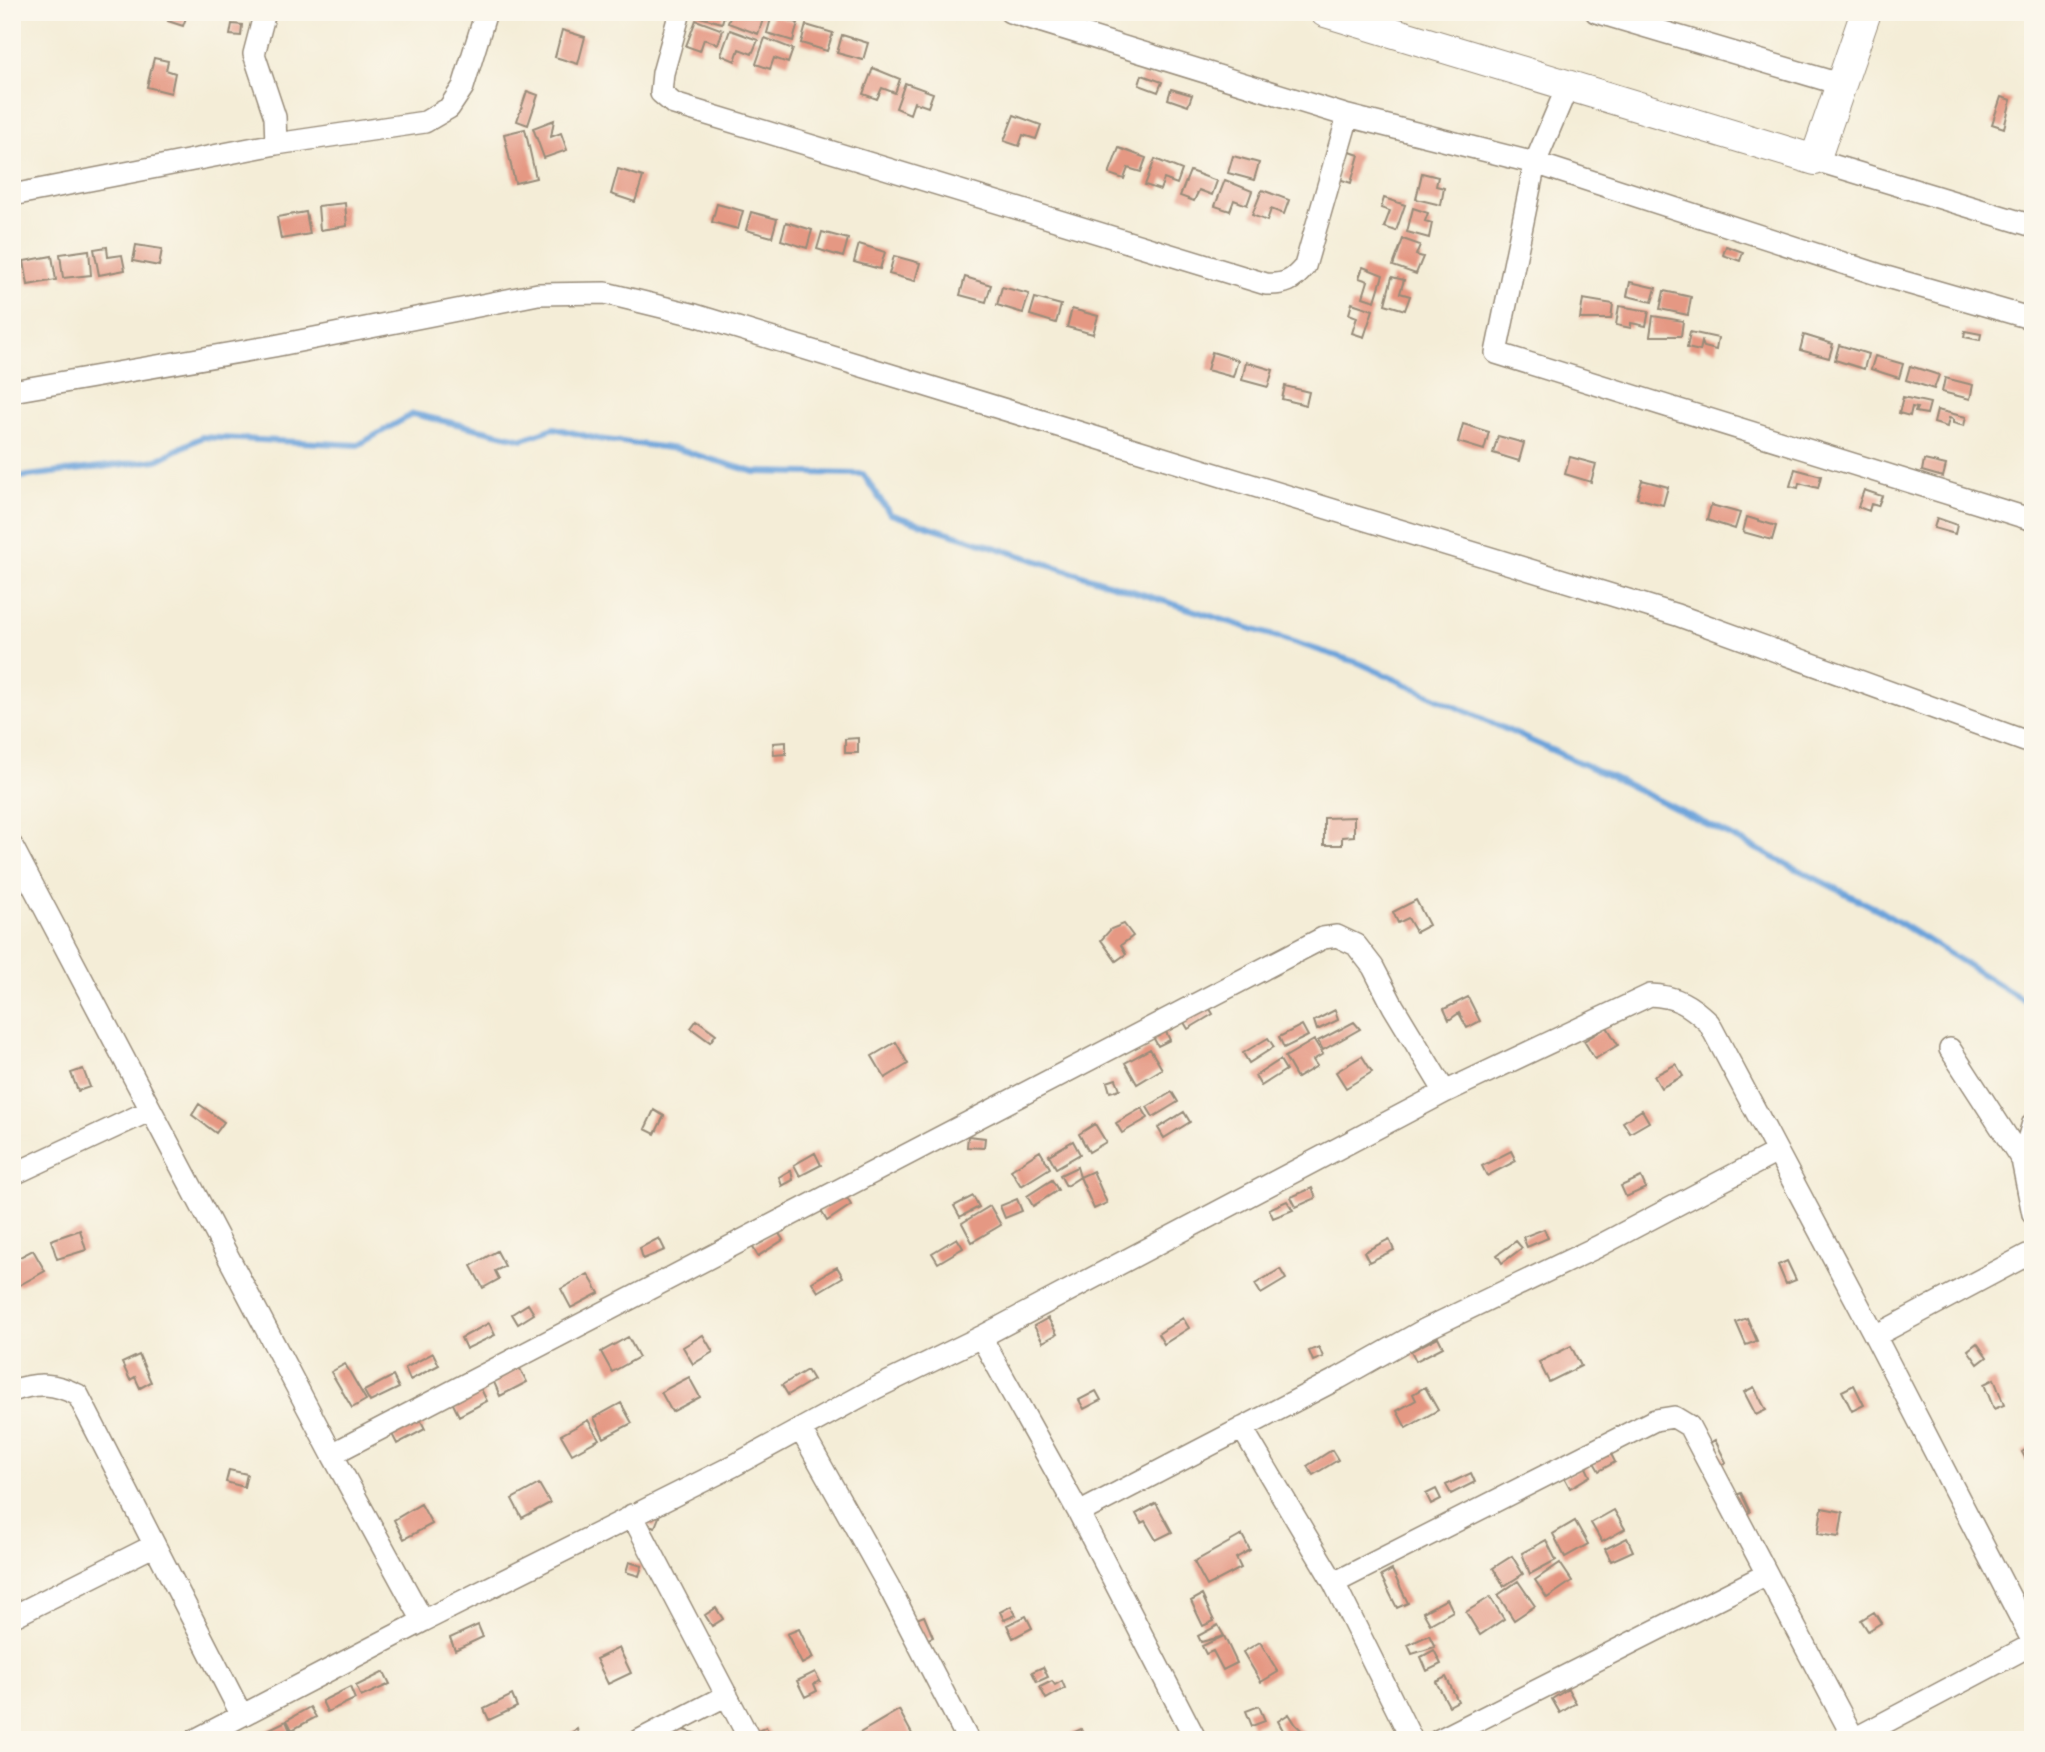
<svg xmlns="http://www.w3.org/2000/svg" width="2045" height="1752" font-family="Kalam,sans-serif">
<rect width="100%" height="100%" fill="#fbf7ec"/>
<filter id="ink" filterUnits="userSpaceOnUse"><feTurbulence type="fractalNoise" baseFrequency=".0143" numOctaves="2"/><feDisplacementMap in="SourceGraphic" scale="14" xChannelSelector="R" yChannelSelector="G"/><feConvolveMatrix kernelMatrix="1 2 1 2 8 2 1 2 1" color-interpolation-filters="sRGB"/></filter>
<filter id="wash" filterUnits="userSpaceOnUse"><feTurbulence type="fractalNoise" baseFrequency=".00686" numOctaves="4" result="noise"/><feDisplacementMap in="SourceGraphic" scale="28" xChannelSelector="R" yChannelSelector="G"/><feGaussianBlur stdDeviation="1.57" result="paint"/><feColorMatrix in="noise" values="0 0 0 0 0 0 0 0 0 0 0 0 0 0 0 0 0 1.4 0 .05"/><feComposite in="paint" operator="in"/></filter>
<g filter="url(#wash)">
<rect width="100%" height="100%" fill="#f4edd7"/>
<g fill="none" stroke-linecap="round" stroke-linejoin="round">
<path stroke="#6ca3da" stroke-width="6" d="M12,478L157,460L202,437L358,445L413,414L523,439L554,428L598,439L677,449L754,472L863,474L890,514L1359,663L1618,780L1879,910L2033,1006"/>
</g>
<g id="blocks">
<path fill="#e59883" d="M171,12H188L183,26L168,21Z
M542,12H563L561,19Z
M697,12H725L722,23L696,16Z
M732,12L765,14L758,34L728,23Z
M772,15L798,23L793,41L767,33Z
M696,20L723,30L718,44L704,39L700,51L686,46Z
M232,24L242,25L241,36L230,35Z
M806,25L833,33L827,51L801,43Z
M562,30L585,37L578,64L555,57Z
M730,30L758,40L752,54L739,49L735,61L721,55Z
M842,35L868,43L863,60L837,53Z
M765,38L793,49L788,63L774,58L770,69L756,64Z
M154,58L168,61L166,70L175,73L171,93L147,87Z
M873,68L900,79L895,93L882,88L877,99L863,94Z
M1142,75L1162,82L1158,92L1139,85Z
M905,83L933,93L928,107L914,102L910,114L896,108Z
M1171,89L1192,95L1188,106L1168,99Z
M527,91L538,95L528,125L517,121Z
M2001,97L2011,100L2004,128L1992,124Z
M1014,115L1041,125L1036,139L1023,135L1019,146L1004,141Z
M554,120L551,137L561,133L567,150L544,158L533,128Z
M525,129L536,178L515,183L504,134Z
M1119,148L1146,158L1141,172L1128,168L1124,179L1109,174Z
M1347,151L1359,155L1351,183L1339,179Z
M1233,156L1259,163L1254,180L1228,173Z
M1155,159L1182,170L1177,184L1164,179L1160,190L1145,185Z
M618,169L643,177L635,202L611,194Z
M1190,171L1217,181L1212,195L1199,190L1194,201L1180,196Z
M1422,173L1438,177L1436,186L1444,188L1441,205L1416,199Z
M1225,180L1252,191L1247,205L1234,200L1230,211L1215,206Z
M1262,190L1289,200L1284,214L1271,209L1267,221L1252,215Z
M1384,198L1405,205L1396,231L1384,227L1390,211L1381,208Z
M345,203L347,226L320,230L318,206Z
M717,204L743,211L738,229L712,222Z
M1413,208L1428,213L1425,221L1432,223L1429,238L1407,232Z
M306,212L310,234L281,239L277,217Z
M751,212L777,219L772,237L746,230Z
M786,222L812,230L807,248L781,240Z
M822,232L848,239L843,257L817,249Z
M12,237L21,283L12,285Z
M1403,239L1420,245L1416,255L1423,257L1416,274L1393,266Z
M859,244L885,252L880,269L854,262Z
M136,245L162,249L159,266L133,261Z
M1726,246L1743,252L1740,261L1723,255Z
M107,247L108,257L122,255L125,270L99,275L94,249Z
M89,250L91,275L63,278L60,254Z
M52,256L56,280L28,285L24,261Z
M894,256L920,263L915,281L889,274Z
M1363,267L1383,275L1375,301L1363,297L1368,281L1359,278Z
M965,277L991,285L986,302L960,295Z
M1392,277L1404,280L1400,293L1410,296L1405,310L1385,304Z
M1630,282L1656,288L1652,302L1627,296Z
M1002,287L1029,294L1023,313L997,305Z
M1664,291L1691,297L1688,315L1660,309Z
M1035,298L1061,305L1056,323L1030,315Z
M1583,299L1613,304L1611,319H1580Z
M1352,303L1373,310L1364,337L1352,333L1357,317L1349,314Z
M1619,306L1649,311L1646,326L1631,323V328L1616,325Z
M1072,309L1098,316L1093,334L1067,327Z
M1653,316L1683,321L1681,336H1650Z
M1965,331L1981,334L1980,340L1964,337Z
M1690,332L1718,338L1716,350L1704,347L1702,342L1700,351L1687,348Z
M1804,335L1833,344L1829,358L1800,350Z
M1839,345L1868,354L1864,369L1835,360Z
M1212,352L1238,360L1233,377L1207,370Z
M1875,356L1903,364L1899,378L1871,369Z
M1246,362L1273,370L1268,387L1242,380Z
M1910,366L1939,375L1934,389L1906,380Z
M1945,378L1973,385L1970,399L1942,392Z
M1285,386L1309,392L1306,405L1282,399Z
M1903,397L1930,403L1927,414L1915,412L1917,408L1912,407L1910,416L1899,413Z
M1937,410L1966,417L1964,426L1953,423V419L1949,418L1947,427L1934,423Z
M1463,424L1489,432L1484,450L1458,442Z
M1498,436L1524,443L1519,461L1493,453Z
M1570,457L1596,464L1591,482L1565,474Z
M1924,460L1946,465L1943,477L1922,471Z
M1795,469L1821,476L1818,488L1799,483L1798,488L1790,486Z
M1642,480L1668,487L1663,505L1637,498Z
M1864,490L1882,496L1878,506L1871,504L1869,511L1858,507Z
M1711,505L1740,513L1735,529L1707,520Z
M1747,517L1776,526L1772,540L1743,532Z
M1937,518L1957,525L1955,534L1934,528Z
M858,738V753H845V739Z
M786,742V754L774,755L773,743Z
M1354,817V836L1342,837V845H1324V818Z
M1416,900L1429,925L1416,932L1408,918L1398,923L1393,912Z
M1124,924L1133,936L1121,945L1126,954L1116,961L1101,940L1111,929Z
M1468,997L1480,1021L1467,1028L1459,1013L1449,1020L1444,1009Z
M1207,1004L1213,1014L1188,1029L1182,1019Z
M1335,1010L1338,1020L1317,1030L1314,1021Z
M697,1020L716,1034L710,1042L691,1028Z
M1354,1022L1360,1029L1323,1050L1318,1041Z
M1302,1025L1308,1036L1284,1048L1279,1037Z
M1607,1027L1618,1045L1595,1059L1584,1041Z
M1165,1030L1170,1040L1158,1046L1153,1037Z
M1268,1038L1274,1047L1249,1063L1243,1053Z
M1314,1040L1323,1054L1313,1060L1317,1066L1297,1078L1285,1057Z
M896,1042L908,1064L885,1078L872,1056Z
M1150,1049L1162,1069L1137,1084L1125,1063Z
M1362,1056L1372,1072L1346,1088L1336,1072Z
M1280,1060L1286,1070L1261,1086L1255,1076Z
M1676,1064L1683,1076L1661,1088L1654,1076Z
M83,1069L90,1087L78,1091L71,1073Z
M1116,1079L1120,1089L1110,1092L1107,1082Z
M1172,1092L1178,1102L1153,1117L1147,1107Z
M199,1104L224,1122L216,1133L192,1115Z
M1142,1108L1148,1118L1122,1133L1116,1123Z
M654,1110L664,1116L655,1134L645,1129Z
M1642,1110L1649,1122L1630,1133L1623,1122Z
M1184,1112L1190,1122L1164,1138L1158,1128Z
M1095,1124L1106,1142L1089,1152L1079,1134Z
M968,1136L985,1138L984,1148L967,1147Z
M1073,1141L1080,1154L1056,1168L1049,1155Z
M1040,1151L1050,1168L1021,1186L1011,1170Z
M1511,1151L1516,1161L1487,1176L1482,1166Z
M815,1153L821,1165L800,1176L794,1165Z
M1077,1167L1080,1177L1066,1186L1060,1175Z
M791,1170L793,1180L782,1186L779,1177Z
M1093,1171L1107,1203L1094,1209L1080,1177Z
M1641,1177L1646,1188L1626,1197L1621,1186Z
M1052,1180L1058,1190L1033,1206L1027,1196Z
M1312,1188L1316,1198L1296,1207L1291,1197Z
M845,1195L851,1205L827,1221L821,1211Z
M973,1196L979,1207L960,1217L954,1206Z
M1017,1199L1022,1211L1005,1218L1000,1206Z
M1287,1201L1293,1210L1273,1218L1269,1209Z
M990,1206L1001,1225L972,1242L962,1223Z
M1544,1229L1548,1238L1527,1247L1523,1237Z
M80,1230L86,1250L57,1259L51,1240Z
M777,1230L783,1240L758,1256L752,1246Z
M659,1238L665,1250L643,1259L640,1248Z
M957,1238L963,1248L938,1263L932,1253Z
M1389,1239L1394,1250L1369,1262L1364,1252Z
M1516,1241L1522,1248L1502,1263L1497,1255Z
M33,1250L45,1271L18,1286L12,1275V1261Z
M497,1251L505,1266L495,1271L499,1279L483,1288L471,1266Z
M1787,1261L1796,1280L1786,1284L1778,1265Z
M837,1267L843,1277L818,1292L812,1282Z
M1280,1269L1286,1279L1261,1294L1255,1284Z
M588,1274L599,1293L571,1308L561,1289Z
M528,1304L534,1314L518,1324L512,1314Z
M1048,1318L1057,1334L1043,1342L1034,1326Z
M1183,1318L1189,1328L1164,1344L1158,1334Z
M1747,1318L1757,1341L1746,1345L1736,1322Z
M489,1323L495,1335L466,1349L461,1338Z
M703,1335L713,1352L693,1364L683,1347Z
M628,1337L639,1357L612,1372L601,1352Z
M1438,1337L1443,1347L1416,1361L1411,1351Z
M1977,1343L1987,1357L1978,1364L1968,1350Z
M1571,1346L1581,1366L1549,1382L1539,1362Z
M1319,1347L1323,1357L1313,1361L1309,1351Z
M433,1353L439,1365L410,1380L405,1368Z
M139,1355L151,1382L140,1388L135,1377L130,1380L122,1363Z
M345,1364L366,1400L352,1408L331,1372Z
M519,1367L527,1382L500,1396L493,1380Z
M807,1370L813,1380L788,1395L782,1385Z
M393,1376L399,1388L370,1402L364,1391Z
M689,1377L700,1397L672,1412L661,1392Z
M1994,1379L2004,1405L1994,1409L1984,1384Z
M478,1383L487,1401L459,1416L450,1398Z
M1854,1385L1864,1405L1852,1411L1842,1391Z
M1425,1387L1438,1410L1406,1428L1397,1411L1416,1400L1413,1394Z
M1754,1387L1766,1410L1756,1415L1744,1392Z
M1096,1391L1101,1400L1084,1409L1079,1400Z
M621,1403L632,1423L604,1438L594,1418Z
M419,1417L425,1429L397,1444L391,1432Z
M588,1420L599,1439L572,1454L561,1435Z
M1715,1440L1726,1462L1716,1468L1705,1446Z
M2030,1447L2033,1453V1472L2022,1452Z
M1332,1450L1338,1460L1313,1475L1307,1466Z
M1609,1450L1615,1462L1599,1471L1592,1459Z
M1585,1465L1590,1476L1570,1488L1564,1477Z
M229,1470L247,1474L244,1487L226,1482Z
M1471,1473L1475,1482L1451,1494L1446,1485Z
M539,1484L550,1503L522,1518L512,1499Z
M1436,1489L1441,1499L1431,1504L1426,1494Z
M1741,1493L1750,1512L1739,1517L1730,1498Z
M1156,1503L1172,1532L1156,1540L1145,1521L1141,1523L1136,1514Z
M421,1504L432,1524L404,1539L394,1520Z
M1822,1508L1843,1512L1839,1537L1818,1534Z
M1614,1510L1625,1529L1602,1542L1591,1523Z
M646,1513L659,1517L655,1527L643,1523Z
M1575,1521L1588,1544L1565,1557L1553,1534Z
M1242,1535L1250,1550L1236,1558L1241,1568L1207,1586L1194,1562Z
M1627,1538L1633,1551L1611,1561L1605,1549Z
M1546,1540L1556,1560L1530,1574L1522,1553Z
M1512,1556L1523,1574L1504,1586L1493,1568Z
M629,1562L642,1566L639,1576L626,1572Z
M1560,1563L1572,1581L1547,1598L1535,1580Z
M1392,1570L1408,1603L1397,1608L1381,1576Z
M1518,1581L1535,1606L1514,1620L1498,1595Z
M1202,1595L1214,1621L1203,1626L1191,1601Z
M1490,1597L1504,1619L1480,1635L1466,1612Z
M1447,1599L1453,1611L1430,1624L1423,1612Z
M1011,1606L1016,1615L1004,1620L1000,1612Z
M716,1608L723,1619L712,1626L705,1615Z
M1874,1612L1881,1623L1868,1631L1861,1620Z
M924,1616L933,1637L924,1641L914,1620Z
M1026,1616L1032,1628L1013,1638L1007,1625Z
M478,1625L483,1637L455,1650L450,1638Z
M1218,1625L1224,1636L1201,1642L1198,1636Z
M799,1629L813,1658L802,1664L787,1634Z
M1429,1635L1435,1647L1412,1654L1408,1645Z
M1224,1636L1237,1663L1223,1670L1213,1651L1206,1654L1202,1646Z
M1260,1642L1278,1672L1261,1682L1243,1652Z
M619,1648L631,1673L608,1684L596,1659Z
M1434,1650L1441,1664L1427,1671L1421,1657Z
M1043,1667L1048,1677L1037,1682L1032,1672Z
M384,1672L390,1684L361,1697L356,1686Z
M815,1672L820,1681L814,1684L817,1691L805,1697L797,1681Z
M1446,1677L1458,1701L1449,1706L1436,1682Z
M1052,1681L1055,1685L1062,1681L1065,1688L1046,1699L1040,1687Z
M350,1687L355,1699L327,1712L322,1701Z
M1568,1689L1576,1703L1560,1713L1552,1699Z
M512,1695L517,1707L489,1720L484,1709Z
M1259,1706L1265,1721L1252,1726L1246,1711Z
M310,1707L316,1717L292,1730L287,1720Z
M899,1710L912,1734L900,1740H848Z
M1289,1714L1296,1725L1312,1740H1288L1278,1721Z
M286,1721L291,1733L276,1740H260L257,1735Z
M766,1727L772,1738L755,1740L752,1734Z
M675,1728L695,1733L693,1740L673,1737Z
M577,1729L580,1740H559Z
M1081,1729L1085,1740H1067L1066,1736Z"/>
</g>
</g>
<g filter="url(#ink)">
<use href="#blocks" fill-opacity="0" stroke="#988c7a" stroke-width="2"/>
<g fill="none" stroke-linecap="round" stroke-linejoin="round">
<g stroke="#988c7a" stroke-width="24">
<path id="street" d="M265,12L254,54L275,117L276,144
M680,12L663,73L661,93L674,104L1266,284C1285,285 1293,281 1305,266L1348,116
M1010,12L1348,116L1535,163L1883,276L2033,319
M1596,12L1843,85
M1568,85L1535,163L1496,353L2033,520
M1815,160L2033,226
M12,195L276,144L425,122L449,108L463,87L486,12
M12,391L274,346L538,294L605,293L695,315L1677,615L2033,744
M12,846L332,1454
M1950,1049L2022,1160
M1445,1092L1393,1006L1373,967L1356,945L1337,936L1323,938L332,1454L423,1621L733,1466L876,1388L981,1337L1445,1092L1650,995C1676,996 1691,1005 1709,1023L1875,1336L2033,1642
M2033,1123L2022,1160L2033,1214
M12,1175L149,1111
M1875,1336L2027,1255L2033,1256
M981,1337L1079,1513L1196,1740
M12,1391C38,1382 54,1383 78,1395L241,1714
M1242,1428L1334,1583L1412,1740
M801,1430L889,1587L968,1740
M1079,1513L1339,1378L1426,1329L1597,1247L1777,1152
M632,1515L750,1740
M1334,1583L1655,1420L1674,1417L1689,1426L1854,1739
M12,1617L153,1546
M195,1740L423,1621
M640,1740L727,1695
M1439,1740L1767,1574
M1852,1740L2033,1644"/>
</g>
<g stroke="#988c7a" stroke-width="32">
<path id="secondary" d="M1325,12L1815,160L1866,12"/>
</g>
<use href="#street" stroke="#fff" stroke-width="21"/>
<use href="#secondary" stroke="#fff" stroke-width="30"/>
</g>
</g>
<rect width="2045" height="1752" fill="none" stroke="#fbf7ec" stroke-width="42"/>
</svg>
